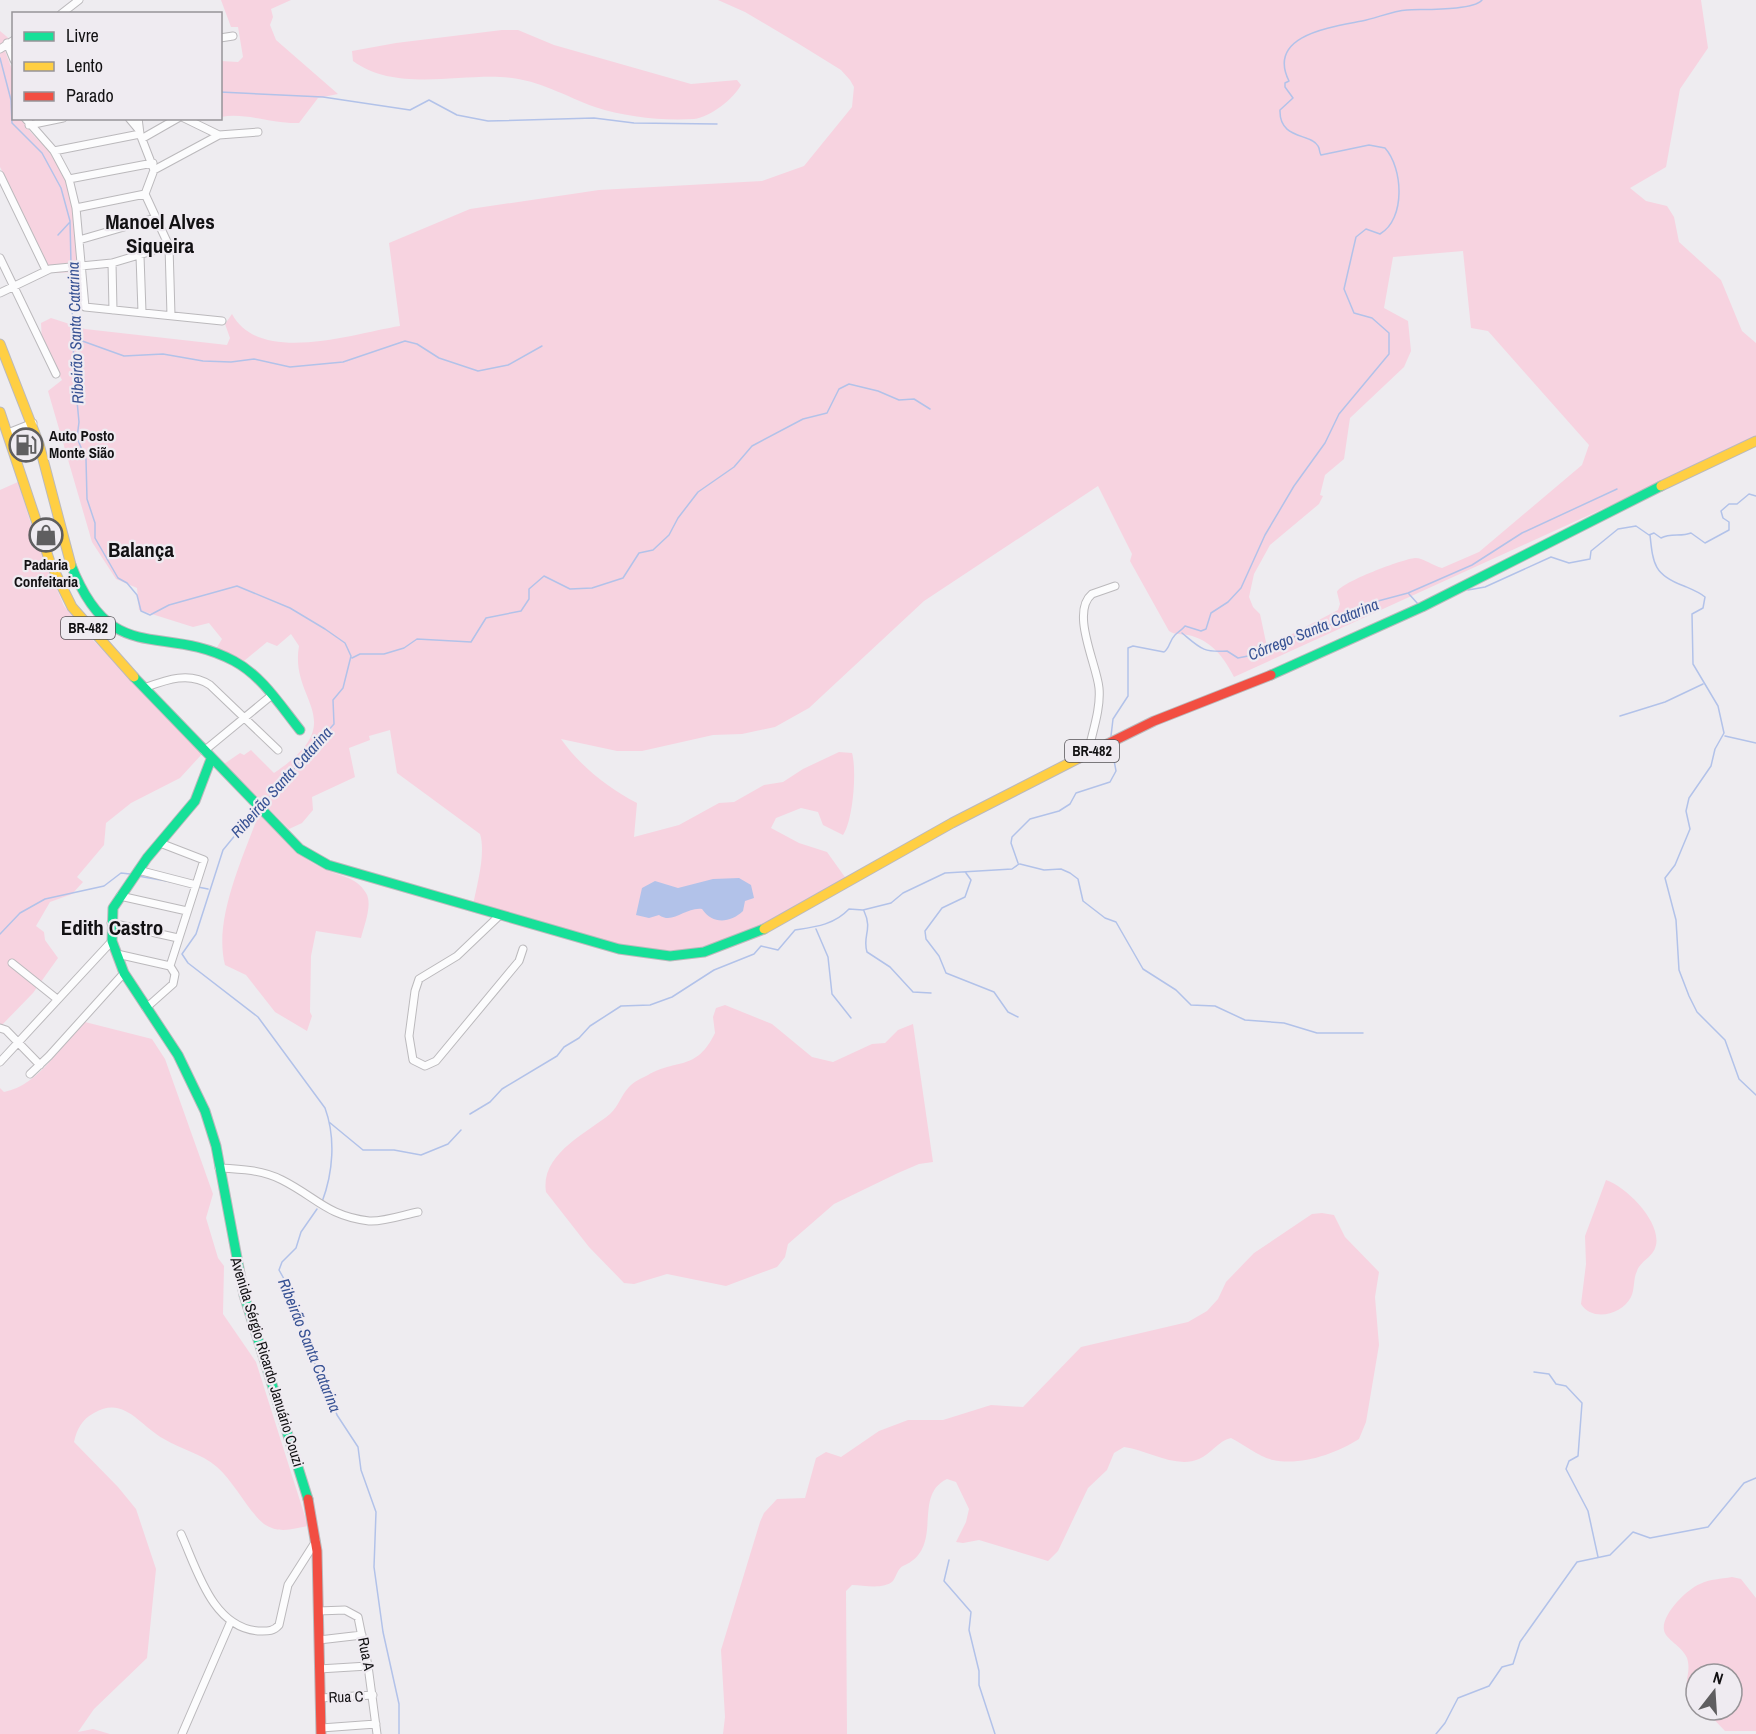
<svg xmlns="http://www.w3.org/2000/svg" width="1756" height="1734" font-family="'Archivo Narrow',sans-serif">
<rect width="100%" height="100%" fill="#eeecf0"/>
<path fill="#f7d3e0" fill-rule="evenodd" d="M221,0H291L271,9L273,17L270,25L276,40L338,94L318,98L299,123C273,124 245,112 221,117V61L238,62L243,57L238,27H231Z
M718,0H1701L1708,48L1680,89L1666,167L1630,188L1646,201L1667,206L1674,217L1679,242L1721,280L1742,331L1756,343V439L1234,677C1224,657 1211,640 1188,635C1181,634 1175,635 1169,631L1130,561L1132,554L1098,486L924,601L809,708L775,727L742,734L713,735L642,751H617L561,739C580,766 608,788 637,803L634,837L679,825L719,803L734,802L764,785L783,782L803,769L839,752L852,753C857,771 853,821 843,835L823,825L818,812L801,808L776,818L771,828L799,843L827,852L847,880C802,904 755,937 706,947C637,962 540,923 473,905C477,885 486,853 480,834L397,773L390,730L369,736L370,740L349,748L355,777L312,797L313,810L302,823L289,829L224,764L240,753L244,755L251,750L274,773C353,720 289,702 299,646L291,634L277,646L267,642L244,661L216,649L222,639L209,623L193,627L139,610L137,588L116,579L92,542L48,391L62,380L42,342L41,323L51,318L85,329L227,345L230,338L225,324L232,314C260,366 355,333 400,326L389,243L470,209L599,190L762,181L804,166L852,107L854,87L850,80L841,70L799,44L745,12ZM1463,251L1471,328L1488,331L1589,445L1582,465L1479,552L1442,568C1433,566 1424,558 1415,558C1403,559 1341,582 1337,592L1340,604L1338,610L1267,647L1260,614L1253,607L1249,597L1254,574L1270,545L1319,504L1323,496L1320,495L1325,475L1344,459L1350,418L1404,367L1411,351L1408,321L1384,308L1393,257Z
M502,30H518L554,45L691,84L737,80L741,85C733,99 711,117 694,119C662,121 625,117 595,107C562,95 536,78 500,77C453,75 394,91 353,61L352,51L396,43Z
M0,31L12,41L5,51L13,72L14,118L24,119C26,133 47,145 55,158C76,196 76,230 80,272L52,273L0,167Z
M18,482L36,540L64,606L92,639L202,754L180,778L131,803L106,823L104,845L77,877L83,882L72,894L50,902L36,926L44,932L45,940L58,958L33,993L0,1027V490Z
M259,813C279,833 296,856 322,868C338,876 356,876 366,893C373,904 364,926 361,938L316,931L311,956L310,1012L312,1016L307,1031L275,1012L246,975L225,965C213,919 244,856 259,813Z
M725,1005L772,1024L812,1057L833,1062L872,1044L885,1043L898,1030L913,1024L933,1162L919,1164L898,1173L834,1204L788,1244L785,1257L777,1267L726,1286L667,1274L634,1284L624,1283L589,1247L546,1192C540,1154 587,1133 610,1114C619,1106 621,1095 629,1087C633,1082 642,1078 648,1075C677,1058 696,1072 715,1033L713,1017L716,1008Z
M85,1022L152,1039L165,1059L213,1194L206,1218L218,1258L224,1266L223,1314L256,1362L308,1526C292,1529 279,1534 264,1524C249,1512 234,1482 217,1467C201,1453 182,1450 164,1439C139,1425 124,1395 94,1413C82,1419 77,1429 74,1442L118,1487L136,1509L156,1569L147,1658L94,1709L78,1732L93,1729L110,1734H0V1088L4,1092C40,1085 60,1045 85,1022Z
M1606,1180C1627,1187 1661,1222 1656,1245C1653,1258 1641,1260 1637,1271C1633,1279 1635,1289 1631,1297C1622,1315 1592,1322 1581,1304L1586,1264L1585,1236Z
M1322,1213L1334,1215L1345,1237L1379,1272L1375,1297L1379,1345L1366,1422L1359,1439C1335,1454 1301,1466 1273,1460C1257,1456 1245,1445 1231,1438C1218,1441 1211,1454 1199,1459C1176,1469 1147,1450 1124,1447L1114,1453L1107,1470L1088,1488L1058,1551L1048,1561L979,1540L963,1543L956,1542L966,1522L969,1509L956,1482L947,1479C911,1496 946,1548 903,1566C898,1568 896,1577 893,1581C883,1590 864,1585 852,1585L846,1591L847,1734H723L725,1717L721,1650L760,1522L764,1513L777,1499L805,1498L816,1458L826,1452L841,1457L879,1431L908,1420H943L991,1405L1023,1407L1081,1347L1188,1322L1207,1311L1218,1299L1226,1282L1254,1253L1312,1214Z
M1732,1577L1741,1579L1756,1598V1731H1725L1705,1710H1732V1674H1696V1701C1678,1682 1693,1677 1687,1658C1682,1646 1665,1639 1664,1630C1661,1615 1687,1589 1700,1584C1710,1579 1721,1579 1732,1577Z"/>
<path fill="#b2c2e9" d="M739,878L751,885L754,898L745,901L743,911C730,923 713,925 702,909C685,907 673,925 659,915L649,918L636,915L642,888L655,881L678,888L713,879Z"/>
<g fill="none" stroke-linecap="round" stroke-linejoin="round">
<path stroke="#b2c2e9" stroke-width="1.5" d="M0,58L11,100L12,123L42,153L61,188L70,221L71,264
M220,92L323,97L410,110L429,100L457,115L488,121L594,118L634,123L717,124
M58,235L70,222
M71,269L74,369L79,422L77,438L86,459L87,499L95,523V538L118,578L127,583L137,595L141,611L150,615L169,605L237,586L290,608L325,629L345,643L351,656L343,688L333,700L334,724L263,804
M74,338L124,356L163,354L203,361L231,362L254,359L290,367L343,362L405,341L417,344L439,358L478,371L508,365L542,346
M1650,535C1653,564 1654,575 1684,586C1691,589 1699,592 1705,597L1703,608L1692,614L1693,664L1718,706L1724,733L1715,749L1711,766L1689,798L1686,811L1690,829L1675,865L1665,878L1676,920L1679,970L1689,996L1697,1012L1725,1040L1739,1079L1756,1095
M1468,590L1485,587L1551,557L1569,563L1590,559L1591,551L1618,529L1636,526L1649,535L1654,533L1661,538C1671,533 1681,537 1691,533L1705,543L1729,530V522L1723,518L1721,511L1729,504H1737L1749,494L1756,496
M1409,594L1418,604
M1182,633C1200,648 1203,653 1227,651L1238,658L1248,656L1306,632L1338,622L1378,601L1408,593L1472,565L1522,533L1617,489
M352,658L360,654H384L404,648L417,639L471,642L486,618L521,611L529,599V589L544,576L570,589L592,588L623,578L639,553L653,550L669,535L678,518L698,492L734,467L752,446L803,419L827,413L839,389L849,384L878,391L899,400L914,399L930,409
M1620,716L1665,702L1703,684
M1111,736L1113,719L1128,696V648L1133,646L1164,652C1170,648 1169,641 1175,635C1179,631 1181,631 1185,626L1201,631L1206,629L1211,613L1228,602L1241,588L1265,535L1294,486L1325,443L1339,414L1389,354V333L1372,318L1354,313L1344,289L1356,237L1366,229L1380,234C1406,219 1403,168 1385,148L1369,145L1321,155C1319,152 1320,149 1318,146C1311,133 1279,140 1280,110L1293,98L1285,87V83L1289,81C1266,35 1332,27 1362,21C1377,18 1392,11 1407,10C1422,9 1473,11 1482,0
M1725,736L1756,743
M255,811L223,850L196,934L182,954L188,963L258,1017L325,1108C336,1138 333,1173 322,1202
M1018,863L1011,843L1012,837L1030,819L1059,811L1070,804L1076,793L1110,782L1116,771L1112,749
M1020,864L1044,870L1061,869L1070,873L1078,879L1083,901L1105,918L1116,922L1143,969L1176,990L1191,1005L1215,1006L1245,1020L1284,1023L1317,1033H1363
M966,873L971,880L965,897L942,908L925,931L926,939L939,956L946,973L994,992L1008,1012L1018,1017
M138,876L172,882
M198,887L208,889
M864,911C873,930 862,936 867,952L890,967L913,992L931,993
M816,929L828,957L832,994L851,1018
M0,934L20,913L45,899L104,886L121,873L130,874
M470,1114L490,1102L502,1089L557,1056L564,1047L579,1038L590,1026L621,1006L650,1005L672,997L714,970L754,954L761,946L778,950L795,930C815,927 834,925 849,909L863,910L891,903L903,893L945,873L1012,869L1019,864
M329,1122L363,1150H394L421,1155L448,1144L461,1130
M317,1209L301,1232L296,1248L282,1262L279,1270L294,1297L300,1327L313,1361L322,1374L337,1415L358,1447L361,1470L376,1512L374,1567L383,1632L399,1704V1734
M1534,1372L1549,1374L1556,1384L1566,1386L1582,1403L1578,1456L1569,1461L1566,1469L1588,1511L1598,1557
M949,1560L944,1581L971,1612L969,1630L979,1671V1685L995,1734
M1436,1734L1445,1723L1458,1698L1489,1686L1502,1667L1513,1664L1520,1642L1577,1562L1610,1555L1633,1532L1650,1538L1708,1527L1744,1483L1756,1478"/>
<g stroke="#bbb9bc" stroke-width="9">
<path id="street" d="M61,14L79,0
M220,38L233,36
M7,43L14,60
M0,49L14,40
M25,118L54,151L69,179L76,208L85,307L222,321
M129,118L139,130
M138,118L140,134L154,170L145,194L169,246L171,315
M184,118L219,135
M29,125L63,118
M143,138L178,118
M54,151L140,134
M154,170L219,135L258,132
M0,175L46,270
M69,179L153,163
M76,208L145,194
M79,240L155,218
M140,256L142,312
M0,258L56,374
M112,263L113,310
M0,293L50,269L112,263L169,246
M8,433L33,423
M144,688C166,680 189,671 210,685L278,750
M204,751L272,695
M1088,753C1092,733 1101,709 1099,688C1097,665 1070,612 1092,594L1115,586
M160,843L204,860L170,966
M138,870L196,885
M120,896L187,911
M499,916L457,956L419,979L415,991L409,1036L413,1060L425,1066L436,1061L519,961L523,949
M111,923L178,938
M117,954L170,966
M12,963L57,999
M146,1008L173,984L175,974L170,966
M0,1028L6,1030L40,1065
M0,1062L112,941
M30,1074L49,1056L124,973
M219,1168C241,1169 263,1170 282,1180C316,1197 327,1216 369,1221C384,1222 403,1215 418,1212
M181,1534C197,1569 212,1627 258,1631C267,1631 273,1632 279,1625L288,1585L316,1541
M318,1611L345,1610L358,1617L368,1666L377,1734
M319,1640L362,1635
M319,1669L368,1666
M320,1698L373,1695
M321,1728L376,1724
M182,1734L231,1621"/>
</g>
<g stroke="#bbb9bc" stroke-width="11">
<path id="fast" d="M71,565C112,669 161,622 234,661C262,676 280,705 300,730
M1271,675L1422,607L1661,486
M134,677L300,849L328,865L619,949L670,956L704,952L764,929
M211,759L195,801L147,858L113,908L112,941L124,973L178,1055L205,1111L216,1146L244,1295L308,1499"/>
</g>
<g stroke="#bbb9bc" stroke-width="11">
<path id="slow" d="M0,344L39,444L71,565
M0,412L50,562L72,607L134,677
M1661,486L1756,441
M764,929L952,823L1079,758"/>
</g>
<g stroke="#bbb9bc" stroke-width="11">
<path id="jam" d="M1079,758L1154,721L1271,675
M308,1499L317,1551L321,1734"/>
</g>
<use href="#street" stroke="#fcfcfd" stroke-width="7"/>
<use href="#fast" stroke="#16e098" stroke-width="9"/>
<use href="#slow" stroke="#ffcf43" stroke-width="9"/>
<use href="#jam" stroke="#f24e42" stroke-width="9"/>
</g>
<defs>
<g id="fuel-ring" transform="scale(1.725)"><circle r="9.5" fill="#efebf1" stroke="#5f5e60" stroke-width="1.5"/><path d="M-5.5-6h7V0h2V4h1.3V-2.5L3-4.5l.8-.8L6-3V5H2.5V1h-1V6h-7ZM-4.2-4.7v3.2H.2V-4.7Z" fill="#5f5e60"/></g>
<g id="shop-ring" transform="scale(1.725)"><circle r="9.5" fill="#efebf1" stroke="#5f5e60" stroke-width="1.5"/><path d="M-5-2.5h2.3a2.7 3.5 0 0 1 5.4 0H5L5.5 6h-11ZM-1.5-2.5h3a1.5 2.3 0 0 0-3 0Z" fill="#5f5e60"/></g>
</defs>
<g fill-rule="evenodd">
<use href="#fuel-ring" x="26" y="445"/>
<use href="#shop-ring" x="46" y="535"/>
</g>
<g text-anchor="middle" stroke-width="4.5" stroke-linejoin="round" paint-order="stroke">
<g fill="#efebf1" stroke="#545256" stroke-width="1.5">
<rect x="61" y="617" width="54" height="22" rx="4.5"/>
<rect x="1065" y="740" width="54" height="22" rx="4.5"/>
</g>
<g font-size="14" font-weight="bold" fill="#121113">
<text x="88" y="633">BR-482</text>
<text x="1092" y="756">BR-482</text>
</g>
<g font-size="15" font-weight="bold" fill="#121113" stroke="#efebf1" text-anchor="start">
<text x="49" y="441">Auto Posto<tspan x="49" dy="17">Monte Sião</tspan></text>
<text x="46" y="570" text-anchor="middle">Padaria<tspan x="46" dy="17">Confeitaria</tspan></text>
</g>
<g font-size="15" fill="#121113" stroke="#efebf1">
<text transform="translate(267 1362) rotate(73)" y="5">Avenida Sérgio Ricardo Januário Couzi</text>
<text transform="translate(366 1654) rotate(79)" y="5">Rua A</text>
<text transform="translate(346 1697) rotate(-2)" y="5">Rua C</text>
</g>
<g font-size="16" font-style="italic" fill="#375294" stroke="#efebf1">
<text transform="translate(75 333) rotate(-92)" y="6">Ribeirão Santa Catarina</text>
<text transform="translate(1313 629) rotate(-22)" y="6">Córrego Santa Catarina</text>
<text transform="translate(281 782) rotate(-48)" y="6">Ribeirão Santa Catarina</text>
<text transform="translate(310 1345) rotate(68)" y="6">Ribeirão Santa Catarina</text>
</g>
<g font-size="21" font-weight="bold" fill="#121113" stroke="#efebf1">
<text x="160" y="229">Manoel Alves<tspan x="160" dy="24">Siqueira</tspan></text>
<text x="141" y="557">Balança</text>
<text x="112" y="935">Edith Castro</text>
</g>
</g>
<rect x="12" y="12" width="210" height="108" fill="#efebf1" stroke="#979498" stroke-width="1.5"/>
<rect x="24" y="32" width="30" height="9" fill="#16e098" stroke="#979498" stroke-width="1.5"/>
<text x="66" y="42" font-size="18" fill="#121113">Livre</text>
<rect x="24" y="62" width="30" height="9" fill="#ffcf43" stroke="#979498" stroke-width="1.5"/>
<text x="66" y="72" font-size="18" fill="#121113">Lento</text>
<rect x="24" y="92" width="30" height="9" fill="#f24e42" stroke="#979498" stroke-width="1.5"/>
<text x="66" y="102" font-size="18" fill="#121113">Parado</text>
<g transform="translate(1714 1692) rotate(17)"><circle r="28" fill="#efebf1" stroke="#979498" stroke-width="1.5"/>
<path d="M0-4.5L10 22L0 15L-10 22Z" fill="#5f5e60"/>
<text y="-9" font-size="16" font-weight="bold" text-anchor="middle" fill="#121113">N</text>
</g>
</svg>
